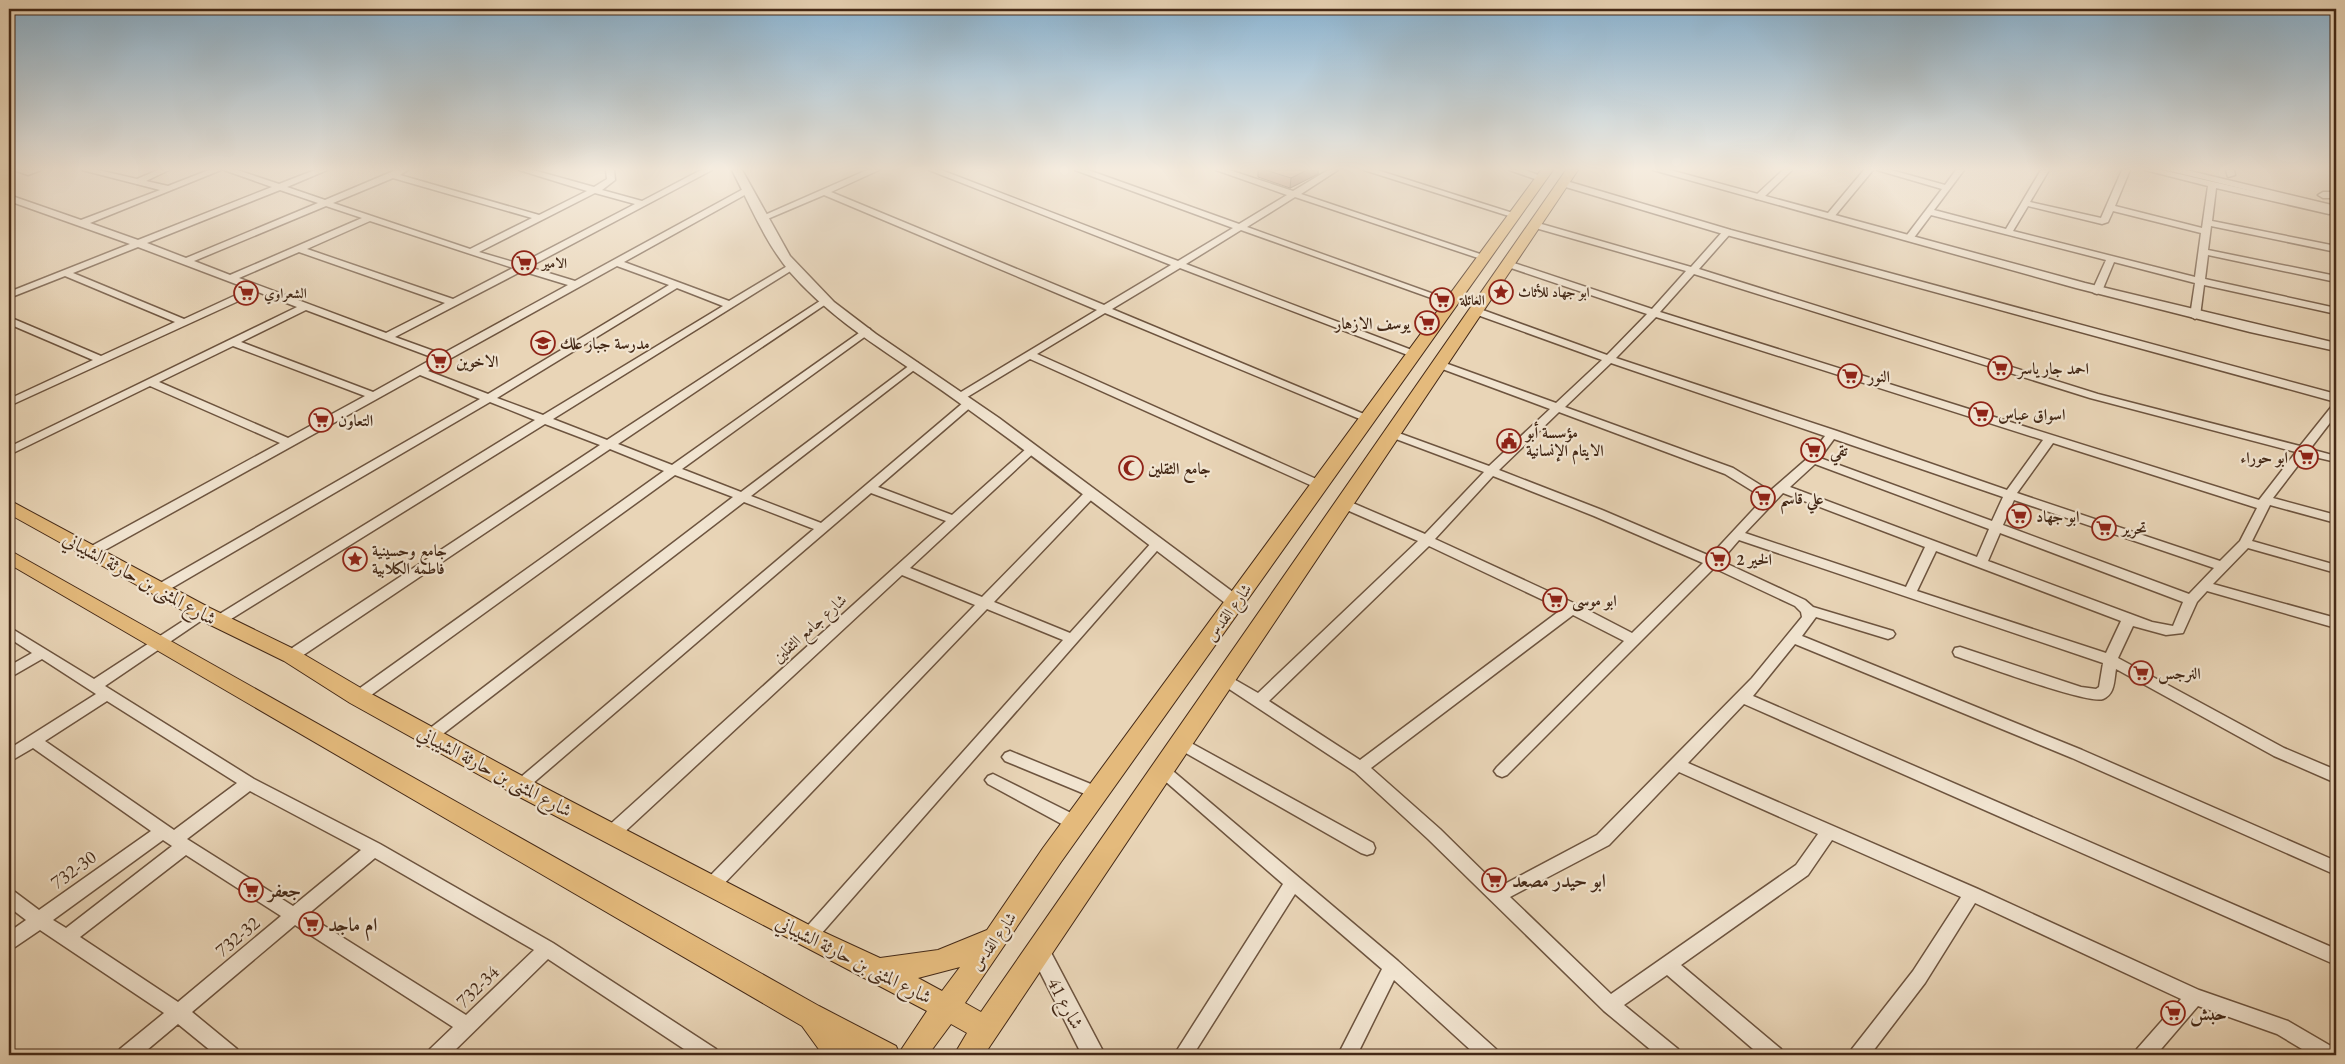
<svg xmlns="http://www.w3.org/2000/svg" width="2345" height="1064" font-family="'EB Garamond',Amiri,serif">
<rect width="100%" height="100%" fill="#e9d5b7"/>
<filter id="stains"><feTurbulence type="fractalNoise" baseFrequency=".004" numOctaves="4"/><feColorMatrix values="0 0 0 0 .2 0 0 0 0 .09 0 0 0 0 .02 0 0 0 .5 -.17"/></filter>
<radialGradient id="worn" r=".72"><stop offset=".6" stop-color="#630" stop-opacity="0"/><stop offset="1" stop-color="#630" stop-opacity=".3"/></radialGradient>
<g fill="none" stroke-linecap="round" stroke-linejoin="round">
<g stroke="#6d543f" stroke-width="3">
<path id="minor" d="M14,170H41L28,175Z
M82,170H98L137,179L158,170H169L146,181L168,186L209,170H221L90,223L138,240L272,187L224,170H237L279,184L315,170H327L287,187L325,200L396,170H408L400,175L539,215L587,191L519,170H533L594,187L607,179L606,170H614L615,180L602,190L642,201L701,170H712L529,267L575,281L747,187L751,190L750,192L624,262L729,301L789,265L792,264L797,267L553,419L607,440L826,297L829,298V302L618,444L672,465L866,328L870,329V333L682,469L741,492L914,362L918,363V367L751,496L821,523L964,402L968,401L973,404L972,406L878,487L952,515L1027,448L1031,447L1037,450L910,568L982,597L1086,491H1094L1096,494L1094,497L994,602L1070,633L1153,541H1161L1163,544L814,942L808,945L802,942L799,937L802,932L1063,640L987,609L718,890L712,892L706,890L704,885L706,880L975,605L902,575L618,838L612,840L606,838L604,833L606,828L946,521L871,493L525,790L520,792L515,790L512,786L515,782L814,529L744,502L435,740L430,742L425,740L423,736L425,732L733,497L675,475L363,701L358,702L353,701L351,697L353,693L664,471L610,449L296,660H286L284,656L286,652L600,445L545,424L223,624H213L211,621L213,618L535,420L490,402L165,592H155L153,589L155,586L480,399L420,375L96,555H86L85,552L86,549L280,443L150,386L13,453L9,454V447L297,307L258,292L9,406V399L93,360L9,324V317L101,356L175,322L65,276L9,298V292L130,244L9,201V195L81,220L160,190ZM393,178L532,218L470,249L333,203ZM280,190L318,203L186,258L147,243ZM595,193L635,204L520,264L479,252ZM326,206L362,218L230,275L194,261ZM370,221L513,268L453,299L307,249ZM138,247L249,289L184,319L73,273ZM299,252L445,303L386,333L239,278ZM617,266L669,285L488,394L428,371ZM522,271L568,285L442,354L395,337ZM677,288L723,306L543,415L497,398ZM306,310L434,358L373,392L241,342ZM233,346L365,396L288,438L159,382Z
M867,170H879L831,192L1104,305L1171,265L929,170H941L1178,261L1233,228L1075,170H1088L1239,224L1287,195L1216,170H1229L1293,191L1328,170H1338L1301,194L1489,257L1484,260L1295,197L1247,227L1456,302L1451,305L1448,304L1241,230L1186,264L1417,352V356L1413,357L1180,268L1112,309L1371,417L1373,419L1371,421L1367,422L1105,313L1037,354L1323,482L1325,485L1323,488L1319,489L1030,359L964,399H956L955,397L956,395L1097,310L824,195L765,220L758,218Z
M1364,170H1377L1519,215L1512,217Z
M1783,170H1792L1762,199H1756V195Z
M1864,170H1873L1834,217H1828V213Z
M1877,170H1891L1945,185L1956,170H1964L1934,210L2006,229L2041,170H2049L2030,202L2101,218L2122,170H2130L2115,206L2202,228L2208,186L2145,170H2161L2332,209V213L2329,214L2216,188L2212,221L2336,246V252L2211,226L2208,250L2336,276V282L2208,255L2205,279L2336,308V314L2204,285L2200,316L2195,319L2190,316L2195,283L2114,262L2102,291L2097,294L2094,293L2092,291L2106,260L1931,215L1913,239H1907V235L1942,189ZM2028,206L2102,224L2108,222L2113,211L2201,233L2195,277L2013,231Z
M2226,170H2234L2235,175L2228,177Z
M1532,223H1538L1691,267L1724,230H1730V234L1699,269L2098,394L2300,446L2332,406L2336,405V415L2310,449L2336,456V462L2306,455L2273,498L2336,515V523L2270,505L2252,541L2336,565V573L2248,548L2213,584L2336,618V628L2207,591L2197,602L2183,633L2166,635L2133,626L2118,658L2284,748L2336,770V783L2274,756L2116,669C2114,681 2115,694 2103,699C2089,705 1976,663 1955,656L1953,652L1955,648L1960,647L2081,687L2096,689L2099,687L2103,663L1739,540L1721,561L1805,600L1813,607L1893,631L1895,634L1893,637L1888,639L1816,617L1802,636L2082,750L2336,861V875L2072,758L1795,644L1753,696L2336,949V965L1744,704L1688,763L1978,889L2199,990L2288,1021L2336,1049V1055H2312L2277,1034L2198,1006L2156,1055H2135L2137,1049L2181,999L1975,903L1925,983L1870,1055H1850L1852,1049L1913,971L1961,897L1832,840L1808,875L1681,965L1781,1049L1783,1055H1760L1667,975L1624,1005L1678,1049L1680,1055H1657L1604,1011L1428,839L1355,772L1220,683L1218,679L1220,675L1225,674L1258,693L1418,541L1340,507L1338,504L1340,501H1348L1425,534L1484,472L1388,436L1386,434L1388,432H1396L1489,466L1550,409L1437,367V363H1445L1556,403L1602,360L1472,313V309H1480L1607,355L1647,314L1505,266V262H1511L1652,309L1686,271L1532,227ZM1694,274L2090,398L2296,452L2259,500L1660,312ZM1656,317L2043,440L2007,490L1837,431L1616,358ZM1611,363L1825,436L1809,457L1770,491L1733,468L1565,407ZM1559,412L1725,474L1764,498L1710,556L1602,510L1499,470ZM1834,439L2003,497L1992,521L1820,458ZM2053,443L2257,508L2240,541L2220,561L2017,493ZM1815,464L1989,529L1977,557L1790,487ZM1493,476L1594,516L1703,563L1632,633L1578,605L1435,539ZM1783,493L1925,547L1906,587L1745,533ZM2014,500L2214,568L2189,594L2003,525ZM2000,533L2183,602L2173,626L2152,622L1988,561ZM1429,546L1562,609L1360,760L1269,701ZM1936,551L2121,621L2106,653L1917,591ZM1714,568L1795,606L1801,612L1802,617L1752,678L1597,835L1499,887L1440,829L1371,768L1573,615L1624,641L1497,767L1494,771L1497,775L1502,777L1507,775ZM1679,772L1818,834L1796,865L1611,994L1510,897L1609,845Z
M203,608L208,610L210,613L208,616L105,686L254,779L380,844L553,943L716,1049L718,1055H693L548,959L450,1055H428L430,1049L453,1027L295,925L192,1012L237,1049L239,1055H216L178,1024L141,1055H118L120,1049L164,1013L40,930L15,947L9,950V932L26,920L9,907V890L15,892L39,910L151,831L33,748L9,762V749L96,694L42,659L9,678V666L32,653L9,638V627L94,679ZM107,701L237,783L174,830L45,741ZM250,791L361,850L293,906L187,839ZM163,840L172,846L66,928L53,920ZM186,855L281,916L178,1002L80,937ZM375,858L534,950L466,1015L307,915Z
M1182,738L1373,843L1375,848L1373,853L1367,855L1361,853L1177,748L1175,744L1177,740Z
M1010,751L1103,789L1105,793L1103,797L1097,799L1005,761L1002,757L1005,753Z
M1162,764L1167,766L1398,961L1496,1049L1498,1055H1476L1394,980L1357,1055H1338L1382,969L1295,894L1193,1055H1174L1283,884L1157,774L1154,770L1157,766Z
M993,774L1081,818L1083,823L1081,828L1075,830L1069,828L988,784L985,780L988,776Z"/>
</g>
<g stroke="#6d543f" stroke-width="3">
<path id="tertiary" d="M732,170H742L790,256L834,302L876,334L999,418L1241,598L1243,602L1241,606H1229C1138,537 1048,466 954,399C899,359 836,325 790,272C765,242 750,205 732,170Z
M1509,170H1525L1546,178L1541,181Z
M1653,170H1670L2085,283L2336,343V351L2250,332L2076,288Z
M2167,170H2186L2336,206V212Z
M1563,180L1731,230L2336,394V402L1723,234L1559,185L1558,183Z
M2336,192V198H2323L2318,195L2323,192Z
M1039,941L1046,943L1105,1055H1082L1029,950L1032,943Z"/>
</g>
<g stroke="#442917" stroke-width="2">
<path id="primary" d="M1541,170H1553L1061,862L965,1003L981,1012L1566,170H1578L984,1055H954L967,1033L951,1024L928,1055H859L849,1050L851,1055H823L802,1026L9,564V550L819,1006L896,1046L899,1053L927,1011L512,793L350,703L284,661L196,618L9,514V500L210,608L298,651L366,691L528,779L817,929L880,958L938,950L987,930L1043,848ZM960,967L942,991L918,978Z"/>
</g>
<use href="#minor" fill="#f1e4d0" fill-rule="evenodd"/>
<use href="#tertiary" fill="#f1e4d0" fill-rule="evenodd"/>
<use href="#primary" fill="#e4ba7c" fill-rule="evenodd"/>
</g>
<path fill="#b7856e" stroke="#442917" d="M1258,170H1318V174L1290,188L1258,177Z"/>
<path fill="#956c5a" stroke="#442917" d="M1307,170H1318V174L1290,188L1291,178Z"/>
<path fill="#d59b80" stroke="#442917" d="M1265,170H1307L1291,178Z"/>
<linearGradient id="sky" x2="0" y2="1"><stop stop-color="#89b5d5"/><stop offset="0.53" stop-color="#f5ecdf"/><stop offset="1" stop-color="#f5ecdf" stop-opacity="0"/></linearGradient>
<rect width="2345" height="319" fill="url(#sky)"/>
<defs>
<g id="supermarket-ring" transform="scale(1.25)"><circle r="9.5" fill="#f1e4d0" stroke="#8f2418" stroke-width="1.5"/><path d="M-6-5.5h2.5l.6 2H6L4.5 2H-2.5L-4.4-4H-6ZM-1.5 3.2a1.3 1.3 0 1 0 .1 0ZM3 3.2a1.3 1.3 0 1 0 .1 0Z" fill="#8f2418"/></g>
<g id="sight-ring" transform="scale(1.25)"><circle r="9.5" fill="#f1e4d0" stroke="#8f2418" stroke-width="1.5"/><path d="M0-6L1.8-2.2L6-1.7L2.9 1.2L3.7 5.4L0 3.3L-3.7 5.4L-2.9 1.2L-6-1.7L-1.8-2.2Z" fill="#8f2418"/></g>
<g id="school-ring" transform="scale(1.25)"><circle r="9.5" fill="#f1e4d0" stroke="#8f2418" stroke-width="1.5"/><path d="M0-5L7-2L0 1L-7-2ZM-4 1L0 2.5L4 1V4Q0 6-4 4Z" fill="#8f2418"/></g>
<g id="civic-ring" transform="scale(1.25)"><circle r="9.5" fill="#f1e4d0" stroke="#8f2418" stroke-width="1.5"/><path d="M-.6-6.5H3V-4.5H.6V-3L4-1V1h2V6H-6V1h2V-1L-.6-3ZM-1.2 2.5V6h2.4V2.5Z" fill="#8f2418"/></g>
<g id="mosque-ring" transform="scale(1.25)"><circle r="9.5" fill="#f1e4d0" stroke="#8f2418" stroke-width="1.5"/><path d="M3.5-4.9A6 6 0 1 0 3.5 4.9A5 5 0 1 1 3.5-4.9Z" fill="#8f2418"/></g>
</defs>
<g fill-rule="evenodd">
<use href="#supermarket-ring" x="524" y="263"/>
<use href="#sight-ring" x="1501" y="292"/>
<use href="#supermarket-ring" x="246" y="293"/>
<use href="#supermarket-ring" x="1442" y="300"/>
<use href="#supermarket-ring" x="1427" y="323"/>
<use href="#school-ring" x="543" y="343"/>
<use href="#supermarket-ring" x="439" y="361"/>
<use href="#supermarket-ring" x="2000" y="368"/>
<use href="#supermarket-ring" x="1850" y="376"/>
<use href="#supermarket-ring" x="1981" y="414"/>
<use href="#supermarket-ring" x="321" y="420"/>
<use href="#civic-ring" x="1509" y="441"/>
<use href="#supermarket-ring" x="1813" y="450"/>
<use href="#supermarket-ring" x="2306" y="457"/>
<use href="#mosque-ring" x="1131" y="468"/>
<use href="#supermarket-ring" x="1763" y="498"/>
<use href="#supermarket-ring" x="2019" y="516"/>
<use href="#supermarket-ring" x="2104" y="528"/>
<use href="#sight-ring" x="355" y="559"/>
<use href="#supermarket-ring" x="1718" y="559"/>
<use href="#supermarket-ring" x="1555" y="600"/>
<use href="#supermarket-ring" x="2141" y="673"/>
<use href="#supermarket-ring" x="1494" y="880"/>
<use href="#supermarket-ring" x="251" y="890"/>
<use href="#supermarket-ring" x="311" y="924"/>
<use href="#supermarket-ring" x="2173" y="1013"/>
</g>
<g text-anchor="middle" stroke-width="4.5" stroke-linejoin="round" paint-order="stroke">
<g font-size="14" font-weight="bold" fill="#442917" stroke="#f1e4d0" text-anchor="start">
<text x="542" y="268">الامير</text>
<text x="1518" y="297">ابو جهاد للأثاث</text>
<text x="264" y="298">الشعراوي</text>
<text x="1460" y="305">العائلة</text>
</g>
<g font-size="16" font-weight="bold" fill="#442917" stroke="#f1e4d0" text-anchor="start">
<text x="1410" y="329" text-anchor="end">يوسف الازهار</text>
<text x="560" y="349">مدرسة جبار علك</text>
<text x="456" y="367">الاخوين</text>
<text x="2018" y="374">احمد جار ياسر</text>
<text x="1868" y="382">النور</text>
<text x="1998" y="420">اسواق عباس</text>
<text x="338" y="426">التعاون</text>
<text x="1526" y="438">مؤسسة أبو<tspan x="1526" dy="18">الايتام الإنسانية</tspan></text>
<text x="1830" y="456">تقي</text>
<text x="2288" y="463" text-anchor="end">ابو حوراء</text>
<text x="1148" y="474">جامع الثقلين</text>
<text x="1780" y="504">علي قاسم</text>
<text x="2036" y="522">ابو جهاد</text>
<text x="2122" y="534">تحرير</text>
<text x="372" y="556">جامع وحسينية<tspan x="372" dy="18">فاطمه الكلابية</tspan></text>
<text x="1736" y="565">الخير 2</text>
<text x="1572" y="606">ابو موسى</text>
<text x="2158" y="679">النرجس</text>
</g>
<g font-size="16" fill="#442917" stroke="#f1e4d0">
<text transform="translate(1228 612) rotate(-54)" y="6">شارع القدس</text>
<text transform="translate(809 628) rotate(-42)" y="6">شارع جامع الثقلين</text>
<text transform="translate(993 941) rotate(-55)" y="6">شارع القدس</text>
</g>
<g font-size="19" fill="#442917" stroke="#f1e4d0">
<text transform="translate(140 578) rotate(29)" y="7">شارع المثنى بن حارثة الشيباني</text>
<text transform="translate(495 771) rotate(28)" y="7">شارع المثنى بن حارثة الشيباني</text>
<text transform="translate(73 869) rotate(-36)" y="7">732-30</text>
<text transform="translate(237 936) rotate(-40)" y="7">732-32</text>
<text transform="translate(854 959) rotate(27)" y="7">شارع المثنى بن حارثة الشيباني</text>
<text transform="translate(477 986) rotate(-44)" y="7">732-34</text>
<text transform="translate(1066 1003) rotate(62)" y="7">شارع 41</text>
</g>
<g font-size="19" font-weight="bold" fill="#442917" stroke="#f1e4d0" text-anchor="start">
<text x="1512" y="887">ابو حيدر مصعد</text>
<text x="268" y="897">جعفر</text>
<text x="328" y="931">ام ماجد</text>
<text x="2190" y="1020">حبش</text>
</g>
</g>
<rect width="2345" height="1064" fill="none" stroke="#e9d5b7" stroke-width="30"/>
<rect x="10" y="10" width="2325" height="1044" fill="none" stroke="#442917" stroke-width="2.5"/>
<rect x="15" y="15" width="2315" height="1034" fill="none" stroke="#442917"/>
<rect width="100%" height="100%" filter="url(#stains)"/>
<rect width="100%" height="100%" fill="url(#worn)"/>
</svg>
